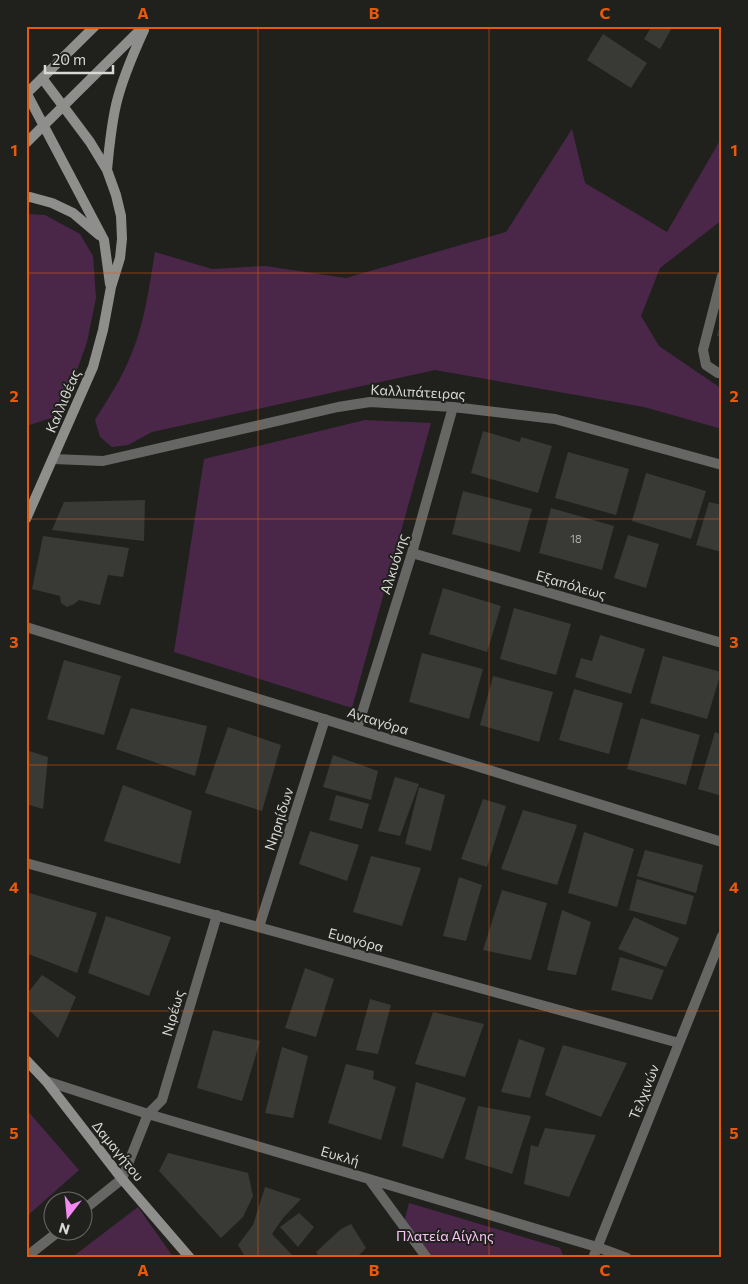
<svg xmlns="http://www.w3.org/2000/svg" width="748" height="1284" font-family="Commissioner,sans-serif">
<rect width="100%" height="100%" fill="#20211d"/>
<path fill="#4a2749" d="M572,129L585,183L667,232L722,137V220L660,268L641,316L659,346L722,389V429L644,407L435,370L152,432L128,445L112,447L100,437L95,420C108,399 122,378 131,355C145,322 149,287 155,252L212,269L265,266L346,278L506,232Z
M26,214L45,215L80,234L93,256L96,298L87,342L61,415L26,426Z
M365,420L431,423L352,708L174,652L204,459Z
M26,1109L79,1170L26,1217Z
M409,1203L560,1248L564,1258H434L404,1222Z
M138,1207L174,1258H71Z"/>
<path fill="#393a35" d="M652,26H673L660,49L644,39Z
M603,34L647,63L631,88L587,60Z
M721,321H722V337L717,336Z
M483,431L520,442L521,437L552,446L538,493L471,473Z
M568,452L629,469L616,515L555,498Z
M646,473L706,491L691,539L632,521Z
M463,491L532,509L520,552L452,534Z
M145,500L144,541L52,530L64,502Z
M709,502L722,505V552L696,545Z
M551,508L614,526L602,570L539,553Z
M628,535L659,544L646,588L614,578Z
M43,536L129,548L123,577L108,575L100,605L79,600L74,604L67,607L61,603L60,596L32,589Z
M443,588L501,606L487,652L429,634Z
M514,608L571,624L556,675L500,659Z
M600,635L645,649L631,694L575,677L581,658L592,661Z
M422,653L483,669L469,719L409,702Z
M663,656L721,672L707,719L650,703Z
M64,660L121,676L104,735L47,719Z
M493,676L553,692L539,742L480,725Z
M574,689L623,703L609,754L559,740Z
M131,708L207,726L195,776L116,749Z
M641,718L700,735L686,785L627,769Z
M228,727L281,745L262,811L205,793Z
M715,732L722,735V796L698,789Z
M26,750L48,757L43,809L26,804Z
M333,755L378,771L371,800L323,787Z
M395,777L419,784L400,836L378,831Z
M123,785L192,811L180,864L104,841Z
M419,787L445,795L431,851L405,844Z
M336,795L369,804L362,829L329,820Z
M483,799L506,806L487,867L461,859Z
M523,810L577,825L557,885L501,869Z
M310,831L359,845L347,881L299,864Z
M584,832L634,849L617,907L568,893Z
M645,850L703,865L696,893L637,876Z
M371,856L421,868L402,926L353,912Z
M459,877L482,885L466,941L443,936Z
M637,879L694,896L686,925L629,910Z
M502,890L547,903L531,960L483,950Z
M26,892L97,913L77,973L26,953Z
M562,910L591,922L576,975L547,970Z
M106,916L171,937L149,996L88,973Z
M634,917L679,938L666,967L618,949Z
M620,957L664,970L652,1000L611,990Z
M305,968L334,979L316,1037L285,1028Z
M42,975L76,997L58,1038L26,1007V995Z
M370,999L391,1005L378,1054L356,1050Z
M433,1012L484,1024L465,1077L415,1064Z
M213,1030L260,1041L242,1101L197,1088Z
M519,1039L545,1048L530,1098L501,1092Z
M563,1045L627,1063L601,1117L545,1095Z
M282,1047L308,1056L293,1118L265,1113Z
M346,1064L374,1071L373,1079L396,1087L381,1140L328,1123Z
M416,1082L466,1098L443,1159L402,1146Z
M478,1106L531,1116L512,1174L465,1159Z
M545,1128L596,1135L569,1197L524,1184L531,1145L538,1147Z
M168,1153L248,1173L253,1196L243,1217L221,1238L159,1171Z
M265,1187L301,1199L283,1218L272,1234L293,1256L291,1258H246L238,1245L253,1225Z
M299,1213L314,1227L298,1247L280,1227Z
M351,1224L366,1248L356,1258H320L316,1252L341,1229Z"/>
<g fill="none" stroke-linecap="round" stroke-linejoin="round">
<path stroke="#666765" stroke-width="10" d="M722,276L703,350L706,365L718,373L722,374
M53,459L103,461L338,407L370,402L453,407L555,419L722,465
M412,553L722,643
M26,627L722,842
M357,729L412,553L453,407
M26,863L679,1043
M259,927L325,719
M46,1081L148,1114L369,1179L597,1247L627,1258
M369,1179L427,1258
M82,1211L122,1179L148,1114L162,1100L217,915
M26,1257L58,1232
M593,1258L722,936"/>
<path stroke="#8e8f8c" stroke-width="10" d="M26,94L95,26
M27,94L104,240L110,284
M26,143L144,26
M107,170C109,149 111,127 116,105C122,79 133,54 144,30
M26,198L30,197L52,203L73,213L99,235
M26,519L93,367L103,330L111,287L120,258L122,239L121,216L116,195L107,170L90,142L42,78
M26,1060L46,1081L122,1179L190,1258"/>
</g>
<path fill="none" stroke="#e8590c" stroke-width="1" stroke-opacity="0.55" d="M258,26V1258M489,26V1258M26,273H722M26,519H722M26,765H722M26,1011H722"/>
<g text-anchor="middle" stroke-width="4" stroke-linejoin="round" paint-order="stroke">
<g font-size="11" fill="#b0b0ad">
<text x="576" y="543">18</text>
</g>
<g font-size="14" fill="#d8d8d5" stroke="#20211d">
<text transform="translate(418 392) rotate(3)" y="5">Καλλιπάτειρας</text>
<text transform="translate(63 401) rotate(-67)" y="5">Καλλιθέας</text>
<text transform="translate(394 564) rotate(-73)" y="5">Αλκυόνης</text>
<text transform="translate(571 585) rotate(16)" y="5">Εξαπόλεως</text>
<text transform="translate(378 721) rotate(17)" y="5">Ανταγόρα</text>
<text transform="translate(279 819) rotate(-72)" y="5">Νηρηίδων</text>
<text transform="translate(356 940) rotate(15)" y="5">Ευαγόρα</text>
<text transform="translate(173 1013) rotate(-74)" y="5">Νιρέως</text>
<text transform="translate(644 1092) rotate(-68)" y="5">Τελχινών</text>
<text transform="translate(118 1151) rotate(51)" y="5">Δαμαγήτου</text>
<text transform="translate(340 1156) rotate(16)" y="5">Ευκλή</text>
</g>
<g font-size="14" fill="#fbc3f7" stroke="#20211d">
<text x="445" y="1241">Πλατεία Αίγλης</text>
</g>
</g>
<rect width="748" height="1284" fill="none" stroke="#20211d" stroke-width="55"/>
<g transform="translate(68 1216) rotate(196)"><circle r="24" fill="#20211d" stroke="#6a6a67"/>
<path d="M0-4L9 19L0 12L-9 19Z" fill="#f489f0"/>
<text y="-8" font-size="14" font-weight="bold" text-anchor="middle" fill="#d8d8d5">N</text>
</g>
<path d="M45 65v8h68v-8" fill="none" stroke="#d8d8d5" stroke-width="2.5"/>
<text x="52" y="65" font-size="15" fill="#d8d8d5" stroke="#20211d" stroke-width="4" paint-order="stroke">20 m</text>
<rect x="28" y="28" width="692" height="1228" fill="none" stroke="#e8590c" stroke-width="2"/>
<g font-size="16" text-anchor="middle" font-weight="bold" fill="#e8590c">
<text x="143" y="19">A</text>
<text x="374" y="19">B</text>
<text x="605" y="19">C</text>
<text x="14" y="156">1</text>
<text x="734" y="156">1</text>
<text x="14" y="402">2</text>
<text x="734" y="402">2</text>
<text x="14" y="648">3</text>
<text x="734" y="648">3</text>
<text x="14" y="893">4</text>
<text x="734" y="893">4</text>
<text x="14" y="1139">5</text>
<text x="734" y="1139">5</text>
<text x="143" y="1276">A</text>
<text x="374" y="1276">B</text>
<text x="605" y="1276">C</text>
</g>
</svg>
